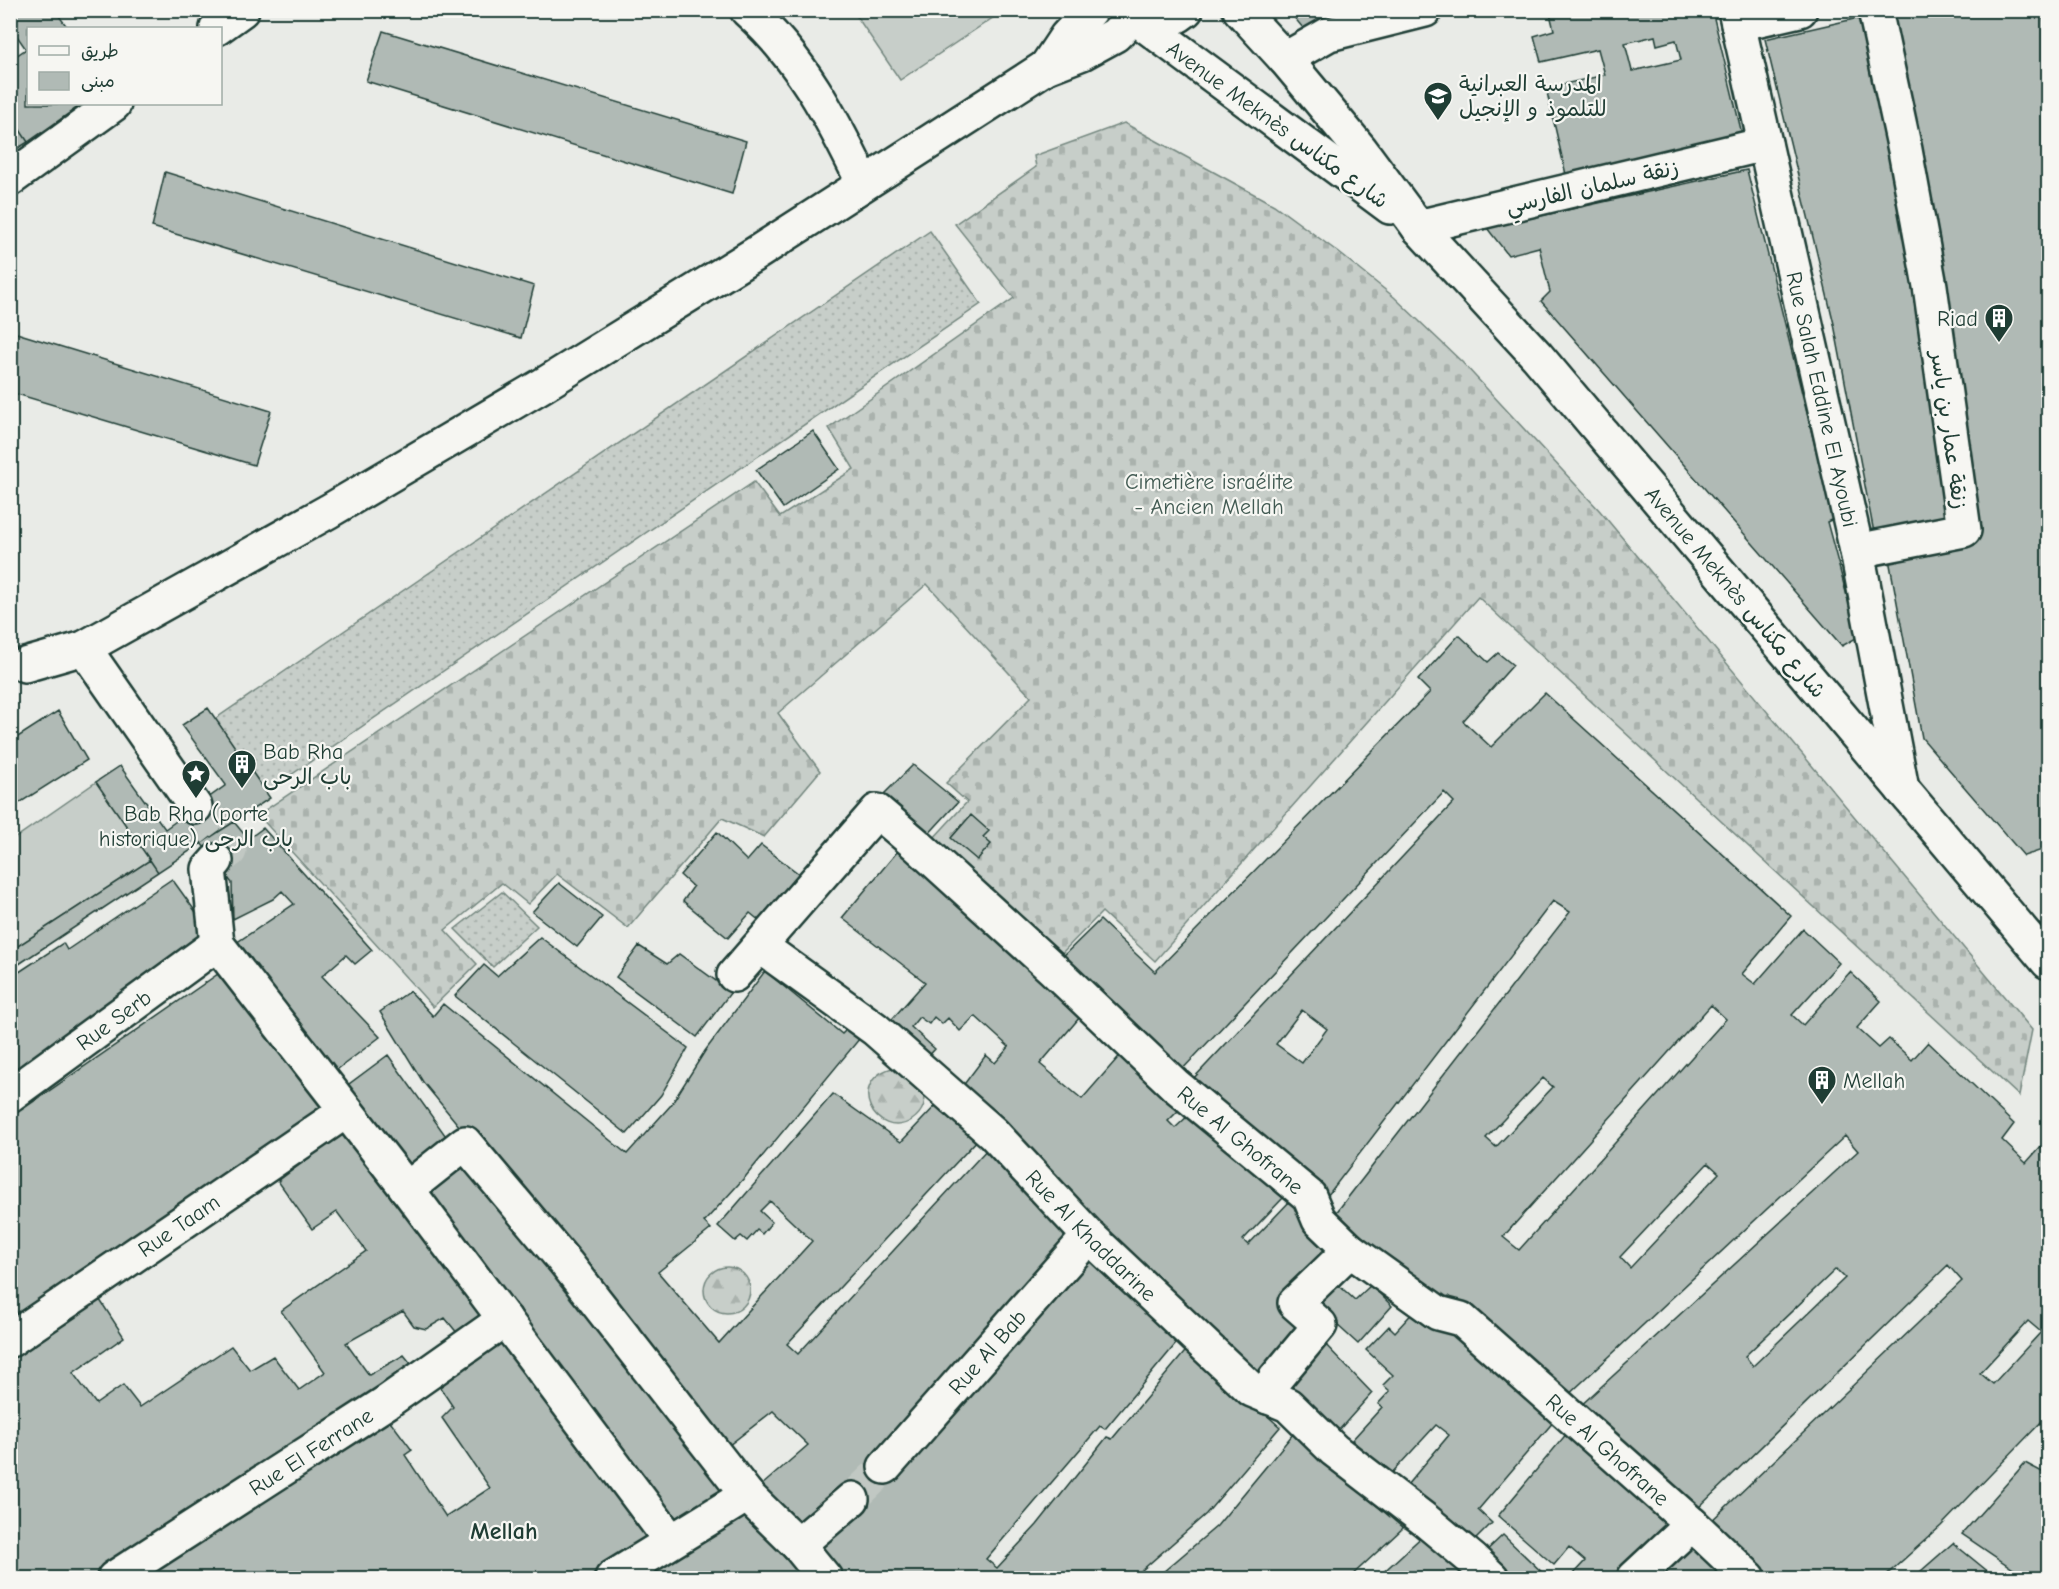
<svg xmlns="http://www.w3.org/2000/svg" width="2059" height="1589" font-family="'Comic Neue','Playpen Sans Arabic',sans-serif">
<defs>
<pattern id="grass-dots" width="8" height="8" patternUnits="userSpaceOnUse" patternTransform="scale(1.5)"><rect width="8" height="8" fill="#c7cec9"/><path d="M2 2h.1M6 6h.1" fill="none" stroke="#aab2ad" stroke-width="1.8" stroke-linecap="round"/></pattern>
<pattern id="forest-firs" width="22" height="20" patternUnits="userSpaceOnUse" patternTransform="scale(1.5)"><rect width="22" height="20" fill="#c7cec9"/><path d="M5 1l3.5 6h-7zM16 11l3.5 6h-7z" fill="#aab2ad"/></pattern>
<pattern id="cemetery-stones" width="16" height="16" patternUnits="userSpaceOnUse" patternTransform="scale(1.5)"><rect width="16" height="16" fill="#c7cec9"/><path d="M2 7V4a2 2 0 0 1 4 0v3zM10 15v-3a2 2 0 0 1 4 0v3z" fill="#aab2ad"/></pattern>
</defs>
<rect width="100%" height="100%" fill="#e9ebe7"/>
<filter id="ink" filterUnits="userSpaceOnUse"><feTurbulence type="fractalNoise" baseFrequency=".0167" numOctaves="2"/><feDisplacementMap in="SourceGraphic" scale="12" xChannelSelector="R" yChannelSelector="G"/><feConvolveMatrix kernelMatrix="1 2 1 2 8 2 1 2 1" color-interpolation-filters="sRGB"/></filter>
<g filter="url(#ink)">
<path fill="url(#grass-dots)" stroke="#73867e" stroke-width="1.5" d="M930,231L981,304L266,792L215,719Z
M502,892L537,926L493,967L455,929Z"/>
<path fill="url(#forest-firs)" stroke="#73867e" stroke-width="1.5" d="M896,1067L925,1088C926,1101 924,1112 912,1120C876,1143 842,1079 896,1067Z
M704 1290a23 23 0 1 1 46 0a23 23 0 1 1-46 0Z"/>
<path fill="url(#cemetery-stones)" stroke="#73867e" stroke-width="1.5" d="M1124,123L1274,205L1338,252L1394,297L1462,362L1600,511L2032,1030L2019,1096L1478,597L1155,961L1102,912L1057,958L932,840L967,802L946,783L1031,697L927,584L778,713L820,771L764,837L722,818L628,928L557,874L528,904L502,883L445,930L477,964L433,1007L258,815L754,482L780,517L854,469L829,428L1014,298L955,224L1036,167L1034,156Z"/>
<path fill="#c7cec9" stroke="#73867e" stroke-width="1.5" d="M853,11H1003L900,80Z
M96,782L150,860L11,951V841Z"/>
<path fill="#b0bab5" stroke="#1f3d34" stroke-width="1.5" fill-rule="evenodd" d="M10,10H59L56,12L68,28H28V104H82L28,142L10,115V60L26,49L10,26Z
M1288,10H1370L1303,28Z
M1549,10H1712L1742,134L1567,179L1546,88L1605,75L1598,49L1541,62L1534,36L1554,30ZM1655,36L1657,45L1676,40L1681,60L1632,71L1625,43Z
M1887,10H2042L2048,37V848L2024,856L1922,738L1889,559L1977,539Z
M1863,17L1894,151L1951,522L1875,538L1834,324L1765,39Z
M383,31L746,141L732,194L366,81Z
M10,115L28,142L10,153Z
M1747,170L1833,519L1827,522L1858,637L1842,646L1541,301L1550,292L1539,247L1508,255L1487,228Z
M165,172L534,286L521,338L152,227Z
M10,331L271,411L254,465L10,392Z
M813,431L839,469L783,508L756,470Z
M1459,635L1488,662L1498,653L1513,665L1463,721L1491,747L1545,693L1791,916L1742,974L1755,984L1803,929L1839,963L1792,1015L1803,1025L1850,972L1881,1001L1857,1028L1879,1048L1889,1039L1912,1060L1928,1042L2014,1124L2002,1140L2026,1163L2041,1146L2048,1153V1415L1941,1526L1883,1578H1767L1708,1524L1962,1281L1948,1265L1693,1513L1578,1408L1858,1151L1845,1136L1565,1398L1449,1296L1440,1306L1332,1218L1570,912L1553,901L1328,1195L1191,1081L1454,802L1444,792L1178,1074L1057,962L1100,920L1155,972L1430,692L1418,680ZM1711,1005L1726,1019L1519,1250L1503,1237ZM1302,1010L1327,1029L1302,1063L1276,1044ZM1543,1078L1553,1087L1496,1147L1486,1138ZM1708,1163L1719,1173L1630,1268L1620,1257ZM1836,1269L1845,1278L1753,1366L1745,1356ZM2028,1321L2041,1332L1993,1384L1980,1373Z
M208,708L270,798L158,872L96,782L120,766L165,829L226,785L182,725Z
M58,711L87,760L10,809V742Z
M913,765L958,802L924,839L878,800Z
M971,815L989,831L983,837L991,844L977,860L951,838Z
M234,822L248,839L263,828L372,950L355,964L346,955L322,976L380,1037L330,1075L233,945L294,904L282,891L273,899L233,919L232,883L201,843Z
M717,832L747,861L761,845L799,874L761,922L750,913L728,938L683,901L693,887L680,875Z
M902,846L1080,1017L1040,1064L1082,1099L1123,1052L1182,1107L1168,1121L1175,1128L1190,1114L1283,1198L1243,1240L1248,1245L1291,1200L1336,1241L1278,1304L1305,1330L1254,1385L959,1091L986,1055L995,1063L1009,1047L975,1016L960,1031L948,1018L942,1024L934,1017L929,1024L919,1017L911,1027L935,1049L925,1060L886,1026L925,982L842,918Z
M150,860L158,872L10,970V951Z
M172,879L211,933L10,1077V978L63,943L67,950Z
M559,883L602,917L577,947L532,912Z
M540,937L688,1048L661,1095L627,1134L455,996L484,965L497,976Z
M639,946L667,964L679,954L731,992L697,1037L616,977Z
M765,971L842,1034L853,1023L865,1032L746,1176L704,1222L711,1229L658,1272L719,1343L812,1241L770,1201L760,1211L772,1222L762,1234L757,1230L747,1241L741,1236L735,1241L718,1226L833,1094L901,1142L940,1101L980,1137L787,1344L798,1354L989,1147L1180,1339L1105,1429L1100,1426L986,1559L997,1568L1037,1525L1107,1437L1112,1439L1189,1347L1280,1427L1206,1514L1133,1578H835L754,1492L808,1445L773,1411L724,1449L423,1082L380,1012L410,991L433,1016L443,1004L627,1154L671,1105L705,1051Z
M218,974L273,1044L279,1040L330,1109L10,1328V1118Z
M388,1055L448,1139L407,1171L345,1087Z
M346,1130L484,1317L458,1334L445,1318L426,1329L414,1326L403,1311L346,1343L369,1375L404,1355L413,1366L91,1578H10V1359L36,1339L100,1300L124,1337L73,1373L96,1404L123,1385L140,1407L231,1346L250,1370L273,1356L299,1390L325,1372L281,1311L366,1251L337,1212L312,1229L278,1181Z
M472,1161L734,1491L683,1529L423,1197Z
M1334,1281L1355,1300L1371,1285L1392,1306L1358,1344L1313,1303Z
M1418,1307L1441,1318L1555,1420L1478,1510L1492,1523L1471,1544L1437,1509L1407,1485L1449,1435L1436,1425L1390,1475L1352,1440L1382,1407L1378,1404L1390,1391L1383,1385L1393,1375L1366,1350L1389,1326L1395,1332Z
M505,1333L653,1535L606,1568L587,1578H143L388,1418L412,1450L405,1455L446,1517L490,1488L442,1418L453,1407L437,1383Z
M1323,1342L1372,1393L1339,1430L1284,1383Z
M1568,1432L1651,1507L1672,1531L1624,1578H1578L1573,1574L1585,1561L1569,1547L1554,1565L1498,1516Z
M1293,1434L1403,1528L1349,1578H1156L1217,1526Z
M2025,1463L2048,1475V1578H2011L2016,1571L1962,1534Z
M740,1510L785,1558L793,1551L806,1567L793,1578H641Z
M1427,1532L1476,1578H1377Z
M1503,1535L1548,1578H1509L1482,1555Z
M1695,1536L1737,1578H1649Z
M1953,1543L1996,1578H1913Z"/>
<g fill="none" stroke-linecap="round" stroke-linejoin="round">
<path stroke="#c1c8c3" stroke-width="33" stroke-dasharray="33 16" stroke-linecap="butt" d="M195,807L230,851L216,861
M852,1499L885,1467"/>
<g stroke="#1f3d34" stroke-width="38">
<g id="minor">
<path d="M747,10C802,59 832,118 863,182"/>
<path d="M1240,10L1285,59L1361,150L1418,227L1537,356L2048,962"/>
<path id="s1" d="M1735,10L1857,551L1902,789"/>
<path d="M1133,17C1151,28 1170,23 1186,10"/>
<path d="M1138,20L1390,207"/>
<path d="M1738,24L1800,10"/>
<path d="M217,28L242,10"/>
<path d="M1285,59L1329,34L1425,10"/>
<path d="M1046,67L1066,37L1091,10"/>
<path d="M10,179L114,104"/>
<path d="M1418,227L1765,144"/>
<path d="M1857,551L1964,530L1930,286L1905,150L1875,10"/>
<path d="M84,648L195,807"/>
<path d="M25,665L84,648L329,511L543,385L755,254L1046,67L1082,53L1115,35L1133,17"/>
<path d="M216,861L209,869L217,944L407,1189L671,1541"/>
<path id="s2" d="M760,946L875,1029L993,1133L1089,1236L1252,1390L1288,1405L1334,1450L1425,1520L1473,1560L1492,1578"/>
<path id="s3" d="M734,975L877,811L917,845L1053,969L1175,1085L1309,1196L1319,1220L1350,1250L1438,1313L1461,1319L1692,1524L1749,1578"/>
<path id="s4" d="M10,1095L217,944"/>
<path d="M407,1189L465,1143L566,1263L747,1495L798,1545L825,1578"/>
<path id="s5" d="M10,1340L346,1111"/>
<path d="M1268,1397L1275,1379L1320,1325L1295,1303L1350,1250"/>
<path id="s6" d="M885,1467L1089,1236"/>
<path d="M798,1545L852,1499"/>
<path id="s7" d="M114,1578L387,1402L505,1319"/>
<path d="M612,1578L747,1495"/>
<path d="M1634,1578L1692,1524"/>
</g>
</g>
<use href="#minor" stroke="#f6f6f2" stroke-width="33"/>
</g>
</g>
<defs>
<g id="school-pin" transform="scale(1.5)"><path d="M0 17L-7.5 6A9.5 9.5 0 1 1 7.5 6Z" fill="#1f3d34" stroke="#f6f6f2"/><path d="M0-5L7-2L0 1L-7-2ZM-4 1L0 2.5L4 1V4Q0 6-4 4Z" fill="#fff"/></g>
<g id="building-pin" transform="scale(1.5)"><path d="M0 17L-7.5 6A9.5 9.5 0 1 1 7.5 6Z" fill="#1f3d34" stroke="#f6f6f2"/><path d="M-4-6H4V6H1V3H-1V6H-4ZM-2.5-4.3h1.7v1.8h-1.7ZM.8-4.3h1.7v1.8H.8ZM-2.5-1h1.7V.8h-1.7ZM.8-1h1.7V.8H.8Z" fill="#fff"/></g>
<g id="sight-pin" transform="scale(1.5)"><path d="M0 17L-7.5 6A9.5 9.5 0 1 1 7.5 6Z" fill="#1f3d34" stroke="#f6f6f2"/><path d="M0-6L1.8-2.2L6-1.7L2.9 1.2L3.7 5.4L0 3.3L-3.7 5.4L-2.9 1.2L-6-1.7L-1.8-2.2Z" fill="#fff"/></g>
</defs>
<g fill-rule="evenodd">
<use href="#school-pin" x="1438" y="96"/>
<use href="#building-pin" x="1999" y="318"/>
<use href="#building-pin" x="242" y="764"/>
<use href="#sight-pin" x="196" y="774"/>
<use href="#building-pin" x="1822" y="1080"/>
</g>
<g text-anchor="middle" stroke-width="4.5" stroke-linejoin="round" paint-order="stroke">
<g font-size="22" fill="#1f3d34" stroke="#f6f6f2" text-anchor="start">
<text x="1459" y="91">المدرسة العبرانية<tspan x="1459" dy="25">للتلموذ و الإنجيل</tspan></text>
<text x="1978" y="326" text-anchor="end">Riad</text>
<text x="263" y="759">Bab Rha<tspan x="263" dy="25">باب الرحى</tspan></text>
<text x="196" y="821" text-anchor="middle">Bab Rha (porte<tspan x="196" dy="25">historique) باب الرحى</tspan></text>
<text x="1843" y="1088">Mellah</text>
</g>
<g font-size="22" fill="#1f3d34" stroke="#f6f6f2">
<text transform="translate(1278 124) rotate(36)" y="8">Avenue Meknès شارع مكناس</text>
<text transform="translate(1592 186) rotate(-13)" y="8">زنقة سلمان الفارسي</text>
<text dy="8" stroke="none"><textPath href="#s1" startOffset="399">Rue Salah Eddine El Ayoubi</textPath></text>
<text transform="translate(1950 430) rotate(82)" y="8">زنقة عمار بن ياسر</text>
<text transform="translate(1736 592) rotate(50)" y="8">Avenue Meknès شارع مكناس</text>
<text dy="8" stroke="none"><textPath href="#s4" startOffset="128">Rue Serb</textPath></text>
<text dy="8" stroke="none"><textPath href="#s3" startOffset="708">Rue Al Ghofrane</textPath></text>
<text dy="8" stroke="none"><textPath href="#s5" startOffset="204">Rue Taam</textPath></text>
<text dy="8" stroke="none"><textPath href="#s2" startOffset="441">Rue Al Khaddarine</textPath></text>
<text dy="8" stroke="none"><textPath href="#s6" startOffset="154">Rue Al Bab</textPath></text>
<text dy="8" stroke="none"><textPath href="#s3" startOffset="1194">Rue Al Ghofrane</textPath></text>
<text dy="8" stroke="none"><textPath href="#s7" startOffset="234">Rue El Ferrane</textPath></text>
</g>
<g font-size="22" fill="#415a52" stroke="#f6f6f2">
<text x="1209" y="489">Cimetière israélite<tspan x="1209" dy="25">- Ancien Mellah</tspan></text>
</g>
<g font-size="24" font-weight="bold" fill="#1f3d34" stroke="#f6f6f2">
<text x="504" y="1539">Mellah</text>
</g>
</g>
<rect width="2059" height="1589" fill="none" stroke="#f6f6f2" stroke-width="36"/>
<rect x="18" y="18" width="2023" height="1553" fill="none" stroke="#1f3d34" stroke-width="2" filter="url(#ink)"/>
<rect x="27" y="27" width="195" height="78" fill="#f6f6f2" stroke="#a0aca6" stroke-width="1.5"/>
<rect x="39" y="46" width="30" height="9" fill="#f6f6f2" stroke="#a0aca6" stroke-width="1.5"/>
<text x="81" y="57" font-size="18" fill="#1f3d34">طريق</text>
<rect x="39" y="72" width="30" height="18" fill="#b0bab5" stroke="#a0aca6" stroke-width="1.5"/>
<text x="81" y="87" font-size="18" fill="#1f3d34">مبنى</text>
</svg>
